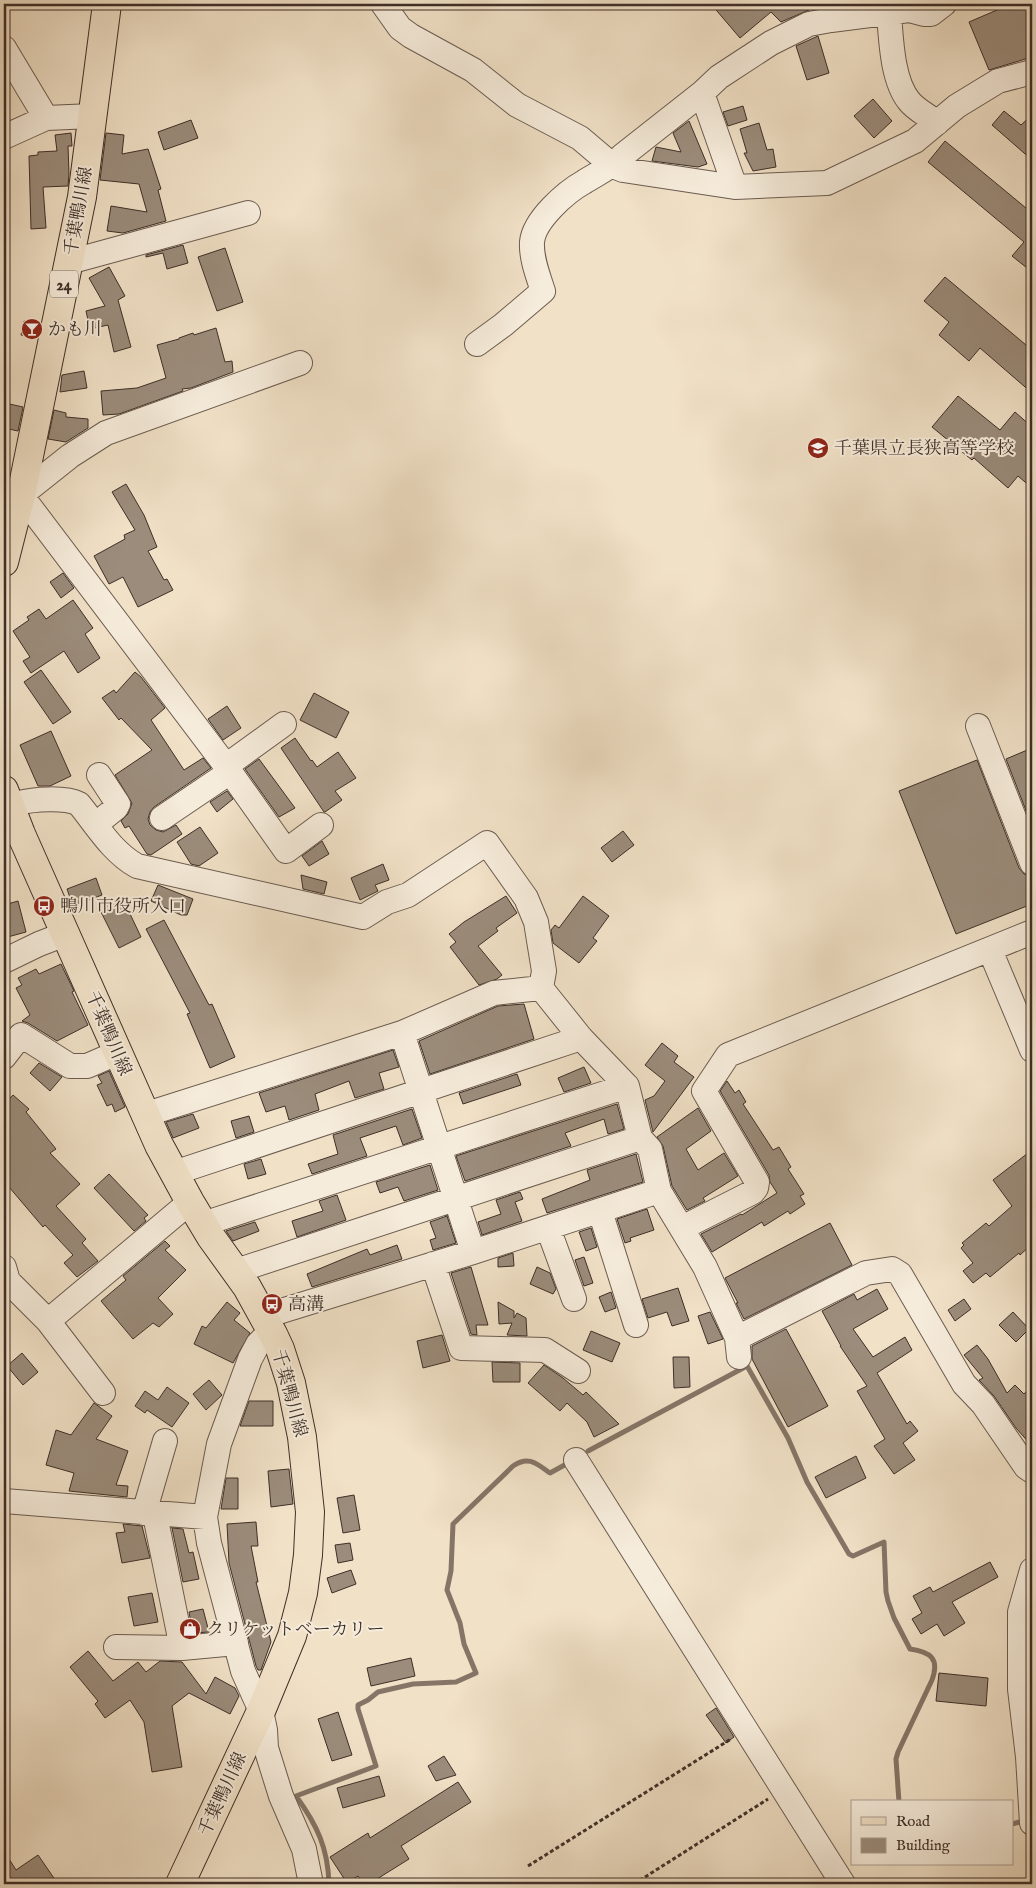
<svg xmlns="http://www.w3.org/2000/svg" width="1036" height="1888" font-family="'IM FELL English','Noto Serif JP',serif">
	<rect width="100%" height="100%" fill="#f1e1c7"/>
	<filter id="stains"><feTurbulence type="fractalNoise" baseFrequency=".004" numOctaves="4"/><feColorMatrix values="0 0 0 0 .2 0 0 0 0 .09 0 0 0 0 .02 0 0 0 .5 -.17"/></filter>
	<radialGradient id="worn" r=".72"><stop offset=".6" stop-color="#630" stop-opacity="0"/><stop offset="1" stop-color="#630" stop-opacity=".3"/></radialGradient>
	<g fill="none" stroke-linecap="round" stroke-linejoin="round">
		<path stroke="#857567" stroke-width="5" d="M588 1451 747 1366 788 1438 807 1482 849 1554 853 1556 884 1542 886 1592 888 1601 894 1618 910 1649C930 1652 940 1658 932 1680L898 1752 896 1759 899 1802
			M1012 1824 1023 1821
			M329 1884C328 1848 317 1825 296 1796L376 1766 358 1709V1705L368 1700 378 1692 413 1684 456 1682 476 1673 464 1644 460 1623 447 1590 451 1571 453 1524 513 1466C529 1455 537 1464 550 1473L570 1462"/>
	</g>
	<path fill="#9b8c7b" stroke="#3e2f28" d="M711 4H807L809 10 781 22 771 12 740 38Z
		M1011 4H1032V57L989 70 969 22Z
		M818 36 829 73 807 80 796 46Z
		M873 99 892 121 874 138 854 116Z
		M743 106 747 120 728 126 723 112Z
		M1004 111 1021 125 1032 115V160L992 125Z
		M191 120 198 138 164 150 158 132Z
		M689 121 707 164 698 167 652 161 656 147 681 152 673 133Z
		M759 123 767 150 773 149 776 167 753 171 744 153H747L740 129Z
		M71 133 72 146H68L69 174 68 186 43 187 46 228 31 229 29 156 38 155V152L57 151 55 135Z
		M106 133 124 135 122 154 148 149 161 189 158 190 166 221 123 233 107 231 111 206 147 212 139 184 100 180Z
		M945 141 1032 213V272L1012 256 1024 242 928 162Z
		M183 245 188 263 167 269 163 253 146 257V255Z
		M225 248 243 302 217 311 198 257Z
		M109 267 125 296 118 300 131 347 114 352 108 325 90 329 86 311 105 306 89 278Z
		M945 277 1032 350V393L980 348 969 361 939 335 949 322 924 301Z
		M24 321 40 324 37 338 21 335Z
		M216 328 225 362 232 361 233 372 191 388 182 389 183 391 119 414 103 415 101 391 137 388 166 378 157 345 179 339V338L193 333 194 335Z
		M84 371 87 388 60 392 62 375Z
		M958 396 1000 430 1015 412 1032 427V488L1018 476 1008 488 974 458 972 460 932 427Z
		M5 403 23 407 18 431 4 428Z
		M54 410 66 413V417L88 419V428L66 442 48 439Z
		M126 484 144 515 157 547 148 551 164 580 167 579 173 590 138 607 123 577 109 584 94 556 125 539 124 535 135 530 112 492Z
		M63 573 74 588 61 598 50 582Z
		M73 600 93 628 85 634 100 658 78 673 64 651 31 673 23 661 30 657 13 631 29 620 27 617 39 609 46 619Z
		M41 670 71 712 53 724 24 682Z
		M135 672 141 677 165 708 151 720 184 770 203 758 211 768 154 807 150 812 148 819 150 825 156 830 163 832 176 825 182 834 151 855 147 854 129 826 125 828 121 821 128 814 132 803 115 775 152 750 121 718 119 720 102 698 114 690 116 693Z
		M314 693 349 712 336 738 300 720Z
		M227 706 241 728 223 740 208 719Z
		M51 731 71 776 50 786H38L20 745Z
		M295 738 311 761 312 760 317 767 338 752 356 778 335 791 342 800 325 812H324L281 748Z
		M1032 748V826L1006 759Z
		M259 759 295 808 279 817 245 769Z
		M977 760 1019 868 1024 874 1032 876V904L956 934 899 791Z
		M227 791 233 799 217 812 210 802Z
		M200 827 218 853 199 866 191 864 177 842Z
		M623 831 634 845 612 862 601 848Z
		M322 841 329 854 309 866 302 856Z
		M383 864 389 880 375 885 378 891 360 900 351 878Z
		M301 875 327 882 324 894 303 889Z
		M96 878 102 895 73 906 67 889Z
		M158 885 193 899 187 915H181L151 901Z
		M506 896 517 913 496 928 498 931 478 946 502 975 497 979 479 985 450 947 456 942 449 934 464 922Z
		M583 896 609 916 593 938 597 941 579 963 553 943 551 930 555 925 559 928Z
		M122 897 141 937 119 948 99 908Z
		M18 901 26 932 4 938V905Z
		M164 920 209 1005 212 1004 235 1057 210 1068 187 1014 190 1013 146 929Z
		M61 964 74 991 72 992 88 1025 57 1041 28 1023 22 1021 30 1015 16 988 22 985 18 978 36 969 39 974Z
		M524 1004 534 1039 430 1074 419 1041 498 1006Z
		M662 1043 678 1056 674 1062 694 1077 653 1132 645 1100 654 1096 665 1081 645 1065Z
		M393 1050 399 1067 379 1073 384 1089 355 1098 349 1081 315 1094 319 1110 289 1120 285 1106 266 1112 259 1093Z
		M39 1063 62 1077 50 1091 30 1073Z
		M584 1067 591 1083 564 1092 558 1078Z
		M109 1071 125 1107 115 1112 112 1104 107 1106 97 1085 102 1083 98 1076Z
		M517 1074 521 1085 463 1104 459 1093Z
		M727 1081 735 1093 739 1090 746 1102 743 1104 773 1150 779 1147 791 1167 788 1169 804 1194 800 1196 805 1204 790 1214 788 1211 764 1226 762 1222 712 1252 701 1234 741 1214 742 1215 777 1193 770 1182 769 1175 720 1091Z
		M13 1095 29 1109 26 1112 56 1149 50 1153 80 1184 56 1206 86 1239 82 1243 98 1261 77 1277 64 1263 73 1255 45 1225 43 1227 9 1187 4 1191V1105Z
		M617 1104 624 1129 608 1134 604 1119 565 1133 571 1146 465 1181 456 1156Z
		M698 1108 711 1131 686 1149 698 1170 724 1153 738 1176 703 1198 705 1201 687 1210 672 1186 663 1146 657 1137Z
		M412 1109 422 1138 403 1145 396 1126 360 1138 367 1156 312 1174 308 1164 338 1154 333 1135Z
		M193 1114 199 1128 173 1138 166 1122Z
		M249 1116 254 1132 236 1138 231 1121Z
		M1032 1150V1244L1020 1255 1019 1253 990 1277 986 1273 973 1283 963 1271 973 1263 961 1248 964 1245 962 1243 986 1223 989 1226 1012 1206 993 1180Z
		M636 1154 643 1182 547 1213 542 1199 590 1180 587 1170Z
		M261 1159 266 1174 248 1179 244 1164Z
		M430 1165 438 1190 404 1201 398 1187 380 1193 376 1182Z
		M109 1174 148 1215 144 1218 146 1221 134 1231 94 1188Z
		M520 1192 523 1199 515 1202 522 1221 482 1235 478 1222 501 1214 496 1200Z
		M337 1195 346 1220 297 1237 292 1221 323 1211 319 1201Z
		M647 1209 654 1230 630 1238 631 1241 625 1243 617 1219Z
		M447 1216 456 1243 433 1250 430 1240 436 1238 430 1222Z
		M255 1222 259 1231 233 1241 226 1231Z
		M830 1223 852 1265 744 1319 736 1303H738L725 1278Z
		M591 1228 597 1247 586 1251 579 1232Z
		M165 1241 170 1246 165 1250 186 1270 158 1298 173 1314 159 1327 153 1323 133 1339 101 1301 126 1280 123 1276Z
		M397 1245 402 1259 312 1287 307 1274 367 1249 370 1255Z
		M513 1253 514 1266 498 1267V1258Z
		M584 1257 593 1283 584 1286 575 1260Z
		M471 1267 488 1325H476L477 1335 471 1334 451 1273Z
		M537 1267 550 1273 556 1289 553 1294 530 1284Z
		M678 1288 689 1321 672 1326 667 1312 648 1318 642 1299Z
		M877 1289 888 1309 853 1329 873 1357 905 1337 912 1350 877 1373 907 1424 910 1421 918 1431 903 1443 915 1460 894 1474 874 1446 885 1439 857 1391 867 1386 840 1346H841L822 1311 854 1294 857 1300Z
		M611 1292 616 1308 605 1312 599 1297Z
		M964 1299 971 1309 955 1321 948 1310Z
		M227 1302 240 1313 234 1320 250 1333 233 1363 194 1344 202 1326 206 1328Z
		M498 1302 514 1311V1318L517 1313 526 1318 527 1336 507 1335 512 1323 499 1324Z
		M710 1312 723 1339 708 1344 698 1316Z
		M1013 1312 1029 1329 1016 1342 999 1325Z
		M786 1329 828 1406 788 1427 752 1359V1346Z
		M591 1331 620 1343 612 1362 583 1350Z
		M442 1335 450 1361 423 1368 417 1341Z
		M977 1345 988 1359 1007 1393 1015 1385 1024 1394 1032 1385V1446L1016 1428 994 1396 979 1380 983 1378 964 1355Z
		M22 1353 38 1372 23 1385 7 1366Z
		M673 1357H689L690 1387 674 1388Z
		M492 1362 520 1363V1382H493Z
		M544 1365 563 1378 583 1395 586 1392 619 1424 594 1437 587 1422 567 1403 560 1411 528 1383Z
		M209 1380 222 1395 206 1410 193 1394Z
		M167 1387 189 1403 172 1427 147 1410 145 1413 135 1406 145 1391 158 1400Z
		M249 1401H273V1426H240Z
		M94 1403 112 1416 96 1439 128 1451 116 1485 128 1486 127 1497 69 1491 74 1473 46 1465 56 1430 71 1435Z
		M856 1456 866 1478 826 1498 815 1477Z
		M289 1469 293 1504 271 1507 268 1471Z
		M226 1478H238V1509H221Z
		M354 1495 360 1530 343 1533 337 1498Z
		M256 1522 258 1546H251L258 1582H256L271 1642 261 1670H258L256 1666 229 1563 227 1524Z
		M123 1524 142 1526 150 1558 122 1563 116 1533 125 1532Z
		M172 1528 183 1529 189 1553 193 1552 199 1579 183 1582Z
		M350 1543 353 1560 338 1563 335 1545Z
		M990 1562 998 1577 952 1602 965 1623 944 1636 937 1624 921 1634 912 1619 922 1613 913 1596 930 1587 933 1592Z
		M351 1570 356 1584 332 1593 327 1578Z
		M152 1593 158 1622 134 1626 128 1597Z
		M203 1609 209 1632 193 1633 189 1612Z
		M88 1651 113 1681 138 1662 146 1672 160 1661 182 1662 206 1694 215 1677 235 1688 239 1696 230 1714 189 1693 172 1706 182 1767 152 1772 144 1722 130 1700 105 1718 95 1704 98 1701 70 1667Z
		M411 1658 415 1676 371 1686 367 1668Z
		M939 1673 988 1678 986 1706 936 1701Z
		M716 1708 734 1737 726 1743 706 1715Z
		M338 1712 352 1755 332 1761 318 1719Z
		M444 1756 456 1775 436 1781 428 1766Z
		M379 1776 385 1796 343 1808 337 1788Z
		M458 1782 471 1802 401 1846 409 1859 369 1884H363L358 1876 347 1883 330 1857 368 1833 370 1838Z
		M4 1851 16 1870 38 1855 58 1884H4Z"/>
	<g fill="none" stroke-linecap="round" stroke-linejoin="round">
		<g stroke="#6b5c50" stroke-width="26">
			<path id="minor" d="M383 4 400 28 411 36 473 70 517 105 580 138 613 166 623 170 735 187 827 183 915 141 957 106 998 81 1032 72
				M889 13C891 39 892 80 909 101 916 110 929 116 937 123
				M4 48 46 118
				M702 93 735 187
				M4 137 46 118 93 116
				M69 262 248 213
				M477 344 503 325 543 291C538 276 531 258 532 242 534 220 566 192 584 182 598 173 611 168 622 156L702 93 719 77 771 43 809 24 831 20 909 10 924 14H931L944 4
				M300 363 106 433 70 456 21 495 226 766 286 851 321 825
				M978 726 1032 863
				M226 766 284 724
				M4 809C9 807 14 804 19 803 33 799 66 797 79 804 97 826 112 852 137 866L363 917 387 902 408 895 487 843 526 898 536 922 544 971 541 988
				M162 818 230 772
				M95 825 116 808 118 804 99 775
				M990 950 1032 1050
				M4 961 39 944 65 934
				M541 988 581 1038 627 1086 640 1138 650 1149 659 1191 705 1267 737 1338 739 1357
				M402 1033 473 1252
				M4 1057 21 1035 70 1066H87L117 1053
				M144 1115 402 1033 494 993 541 988
				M174 1173 581 1038
				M600 1211 636 1325
				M203 1224 627 1086
				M548 1228 574 1299
				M682 1228 753 1192 756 1188 757 1182 704 1091 728 1055 1032 932
				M433 1264 461 1348 545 1350 578 1371
				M4 1267 8 1281 48 1321 103 1393
				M236 1271 640 1138
				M265 1317 278 1312 473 1252 659 1191
				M48 1321 190 1202
				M273 1334 264 1338 258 1344 250 1359 219 1444 205 1517 209 1543 243 1671 261 1711 265 1730 266 1748 281 1796 304 1849 311 1884
				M737 1338 866 1273 892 1269 900 1274 964 1384 983 1404 1026 1467 1032 1471
				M576 1460 843 1884
				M4 1501 205 1517
				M144 1513 165 1441
				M155 1515 182 1648
				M1032 1570 1020 1612V1689L1028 1757 1032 1823
				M116 1647 182 1648 236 1643"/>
		</g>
		<g stroke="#3e2f28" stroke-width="30">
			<path id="major" d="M4 562 21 495 82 197 107 4
				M4 790 21 834 159 1145 190 1202 211 1237 247 1287 273 1334 280 1349 291 1383 302 1437 310 1512 308 1555 303 1593 292 1636 261 1711 180 1884"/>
		</g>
		<path stroke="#3e2f28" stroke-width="3" stroke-dasharray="4 2.5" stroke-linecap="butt" d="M528 1866 731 1739
			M634 1884 768 1799"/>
		<use href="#minor" stroke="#f6ecdb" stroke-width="24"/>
		<use href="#major" stroke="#f1e1c7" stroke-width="28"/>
	</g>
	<defs>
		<g id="bar-disc" transform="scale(1.125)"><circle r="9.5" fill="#8f2418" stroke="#f6ecdb"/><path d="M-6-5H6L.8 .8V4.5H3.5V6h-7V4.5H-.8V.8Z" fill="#fff"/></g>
		<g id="school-disc" transform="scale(1.125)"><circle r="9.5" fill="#8f2418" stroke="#f6ecdb"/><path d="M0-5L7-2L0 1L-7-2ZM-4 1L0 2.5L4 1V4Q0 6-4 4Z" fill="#fff"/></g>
		<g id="bus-disc" transform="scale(1.125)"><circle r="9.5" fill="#8f2418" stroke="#f6ecdb"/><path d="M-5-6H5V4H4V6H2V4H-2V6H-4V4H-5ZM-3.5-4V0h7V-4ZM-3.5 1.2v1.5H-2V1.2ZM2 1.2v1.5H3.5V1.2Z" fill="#fff"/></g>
		<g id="shop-disc" transform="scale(1.125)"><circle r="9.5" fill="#8f2418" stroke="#f6ecdb"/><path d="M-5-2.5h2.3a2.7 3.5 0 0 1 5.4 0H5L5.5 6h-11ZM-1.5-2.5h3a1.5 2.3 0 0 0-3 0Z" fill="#fff"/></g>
	</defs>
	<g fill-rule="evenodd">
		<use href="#bar-disc" x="32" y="329"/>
		<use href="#school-disc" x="818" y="448"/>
		<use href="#bus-disc" x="44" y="906"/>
		<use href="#bus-disc" x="272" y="1304"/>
		<use href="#shop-disc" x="190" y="1629"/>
	</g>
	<g text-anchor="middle" stroke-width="4" stroke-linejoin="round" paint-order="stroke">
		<rect fill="#f6ecdb" stroke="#75685e" stroke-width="1" x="50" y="270.5" width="28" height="27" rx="4"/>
		<g font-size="16" font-weight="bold" fill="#3e2f28">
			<text x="64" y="290">24</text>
		</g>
		<g font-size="18" fill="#3e2f28" stroke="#f6ecdb">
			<text transform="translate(78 211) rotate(-80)" y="6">千葉鴨川線</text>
			<text transform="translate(109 1033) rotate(67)" y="6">千葉鴨川線</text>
			<text transform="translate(290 1393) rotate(75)" y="6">千葉鴨川線</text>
			<text transform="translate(222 1794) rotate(-65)" y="6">千葉鴨川線</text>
		</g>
		<g font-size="18" fill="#3e2f28" stroke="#f6ecdb" text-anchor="start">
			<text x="48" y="335">かも川</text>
			<text x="834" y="454">千葉県立長狭高等学校</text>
			<text x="60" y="912">鴨川市役所入口</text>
			<text x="288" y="1310">高溝</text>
			<text x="206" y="1635">クリケットベーカリー</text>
		</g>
	</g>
	<rect width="1036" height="1888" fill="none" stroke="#f1e1c7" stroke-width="20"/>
	<rect x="5" y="5" width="1026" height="1878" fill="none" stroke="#3e2f28" stroke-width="2.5"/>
	<rect x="10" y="10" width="1016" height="1868" fill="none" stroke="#3e2f28"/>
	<rect x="851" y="1800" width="162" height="65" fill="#f6ecdb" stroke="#aca093"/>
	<rect x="861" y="1817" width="25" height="8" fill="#f1e1c7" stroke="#aca093"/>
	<text x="896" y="1826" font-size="15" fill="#3e2f28">Road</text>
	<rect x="861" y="1838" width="25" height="15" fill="#9b8c7b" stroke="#aca093"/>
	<text x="896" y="1850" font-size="15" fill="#3e2f28">Building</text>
	<rect width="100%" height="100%" filter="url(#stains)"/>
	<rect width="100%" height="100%" fill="url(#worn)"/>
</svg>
